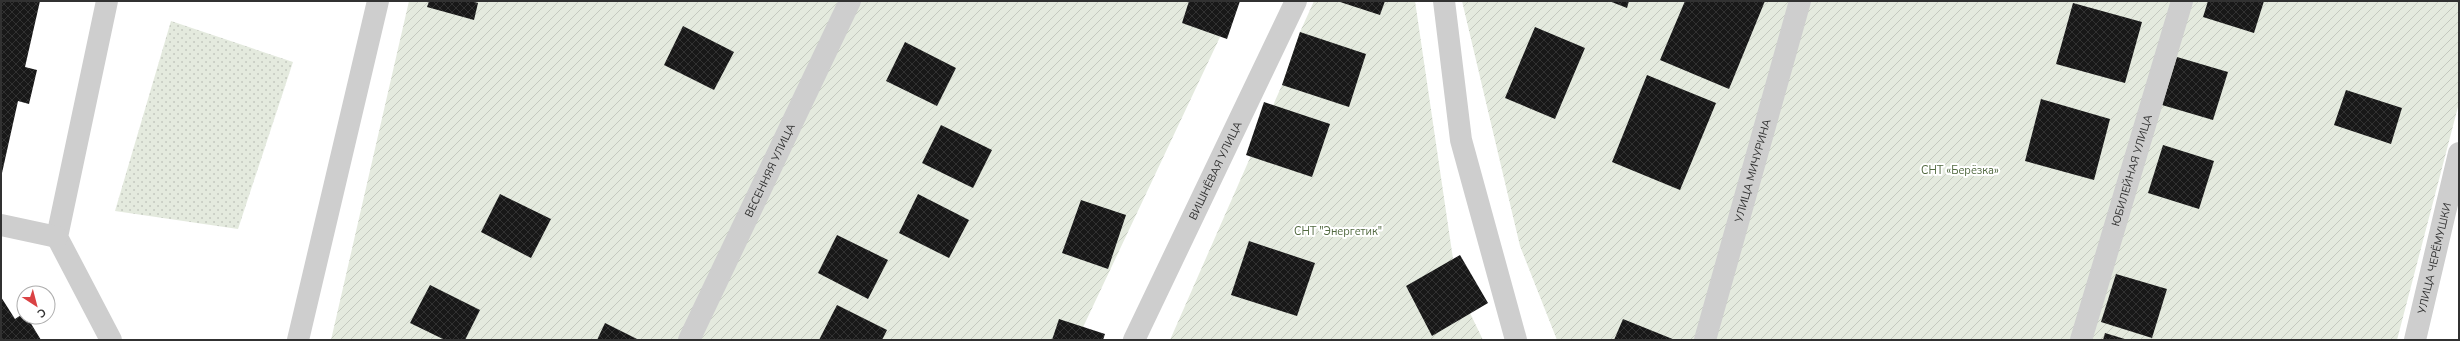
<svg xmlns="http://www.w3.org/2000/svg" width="2460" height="341" font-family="'Nunito Sans',sans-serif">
	<defs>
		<pattern id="grass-dots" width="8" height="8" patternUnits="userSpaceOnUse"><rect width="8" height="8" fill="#e4eade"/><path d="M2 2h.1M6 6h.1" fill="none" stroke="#c4c9bf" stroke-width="1.8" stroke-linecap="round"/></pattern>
		<pattern id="garden-furrows" width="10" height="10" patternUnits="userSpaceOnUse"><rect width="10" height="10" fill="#e4eade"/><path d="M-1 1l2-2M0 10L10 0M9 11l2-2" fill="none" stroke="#c4c9bf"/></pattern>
		<pattern id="building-cross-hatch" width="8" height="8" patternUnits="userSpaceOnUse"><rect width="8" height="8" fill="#181818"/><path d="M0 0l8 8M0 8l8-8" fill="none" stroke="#313131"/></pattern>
	</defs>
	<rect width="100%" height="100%" fill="#fff"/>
	<path fill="url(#grass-dots)" d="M171 21 293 62 238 229 115 211Z"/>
	<path fill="url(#garden-furrows)" d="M409 1H1237L1077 340H331Z
		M1314 1H1415L1457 286 1483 340H1170L1282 85 1300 32Z
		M1462 1H2459V103L2397 340H1557L1520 246Z"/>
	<path fill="url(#building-cross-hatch)" d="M1 1H40L25 67 37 70 29 104 18 101 2 173Z
		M429 1H471L478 3 474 20 427 7Z
		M1189 1H1240L1227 39 1182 23Z
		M1337 1H1385L1380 15Z
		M1609 1H1629L1627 8Z
		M1685 1H1765L1729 89 1660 60Z
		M2208 1H2264L2254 33 2203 17Z
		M2073 3 2142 22 2125 83 2056 64Z
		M683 26 734 52 714 90 664 65Z
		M1535 27 1585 48 1555 119 1505 98Z
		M1300 32 1366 54 1349 107 1282 85Z
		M905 42 956 68 937 106 886 81Z
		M2177 57 2228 72 2213 120 2162 105Z
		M1647 75 1716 103 1680 190 1612 162Z
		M2346 90 2402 108 2391 144 2334 125Z
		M2041 99 2110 119 2094 180 2025 161Z
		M1264 102 1330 124 1312 177 1246 155Z
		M941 125 992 150 973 188 922 163Z
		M2163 145 2214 161 2199 209 2148 193Z
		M500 194 551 219 531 258 481 232Z
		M918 194 969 220 949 258 899 233Z
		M1081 200 1126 215 1108 269 1062 253Z
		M837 235 888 260 868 299 818 273Z
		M1249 241 1315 263 1297 316 1231 295Z
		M1460 255 1488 303 1432 336 1406 286Z
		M2116 274 2167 289 2152 338 2101 322Z
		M430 285 480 310 465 340H445L410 323Z
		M1 297 15 319 24 313V317H27L41 340H1Z
		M837 305 887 330 882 340H819Z
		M1059 319 1105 334 1103 340H1052Z
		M1623 319 1675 340H1614Z
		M605 323 639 340H597Z
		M2105 333 2128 340H2103Z"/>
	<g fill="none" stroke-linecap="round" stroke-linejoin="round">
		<g stroke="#cecece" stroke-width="22">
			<path d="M107 1 57 237 111 340"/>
			<path d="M1444 1 1461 140 1516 340"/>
			<path d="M1 225 57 237"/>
			<path d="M298 340 378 1"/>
			<path id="s1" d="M689 340 850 1"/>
			<path id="s2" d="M1134 340 1296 1"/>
			<path id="s3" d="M1705 340 1800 1"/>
			<path id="s4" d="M2081 340 2182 1"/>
			<path id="s5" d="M2415 340 2459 153"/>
		</g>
	</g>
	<g text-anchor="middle" stroke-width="4" stroke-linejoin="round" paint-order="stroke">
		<g font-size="11" fill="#313131" stroke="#fff">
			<text dy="4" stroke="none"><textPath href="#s1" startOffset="188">ВЕСЕННЯЯ УЛИЦА</textPath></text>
			<text dy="4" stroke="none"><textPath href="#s2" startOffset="188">ВИШНЁВАЯ УЛИЦА</textPath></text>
			<text dy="4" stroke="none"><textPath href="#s3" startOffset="176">УЛИЦА МИЧУРИНА</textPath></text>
			<text dy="4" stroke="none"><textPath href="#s4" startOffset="177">ЮБИЛЕЙНАЯ УЛИЦА</textPath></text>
			<text dy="4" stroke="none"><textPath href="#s5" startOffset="84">УЛИЦА ЧЕРЁМУШКИ</textPath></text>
		</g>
		<g font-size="11" fill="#526a41" stroke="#fff">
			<text x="1960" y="174">СНТ «Берёзка»</text>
			<text x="1338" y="235">СНТ "Энергетик"</text>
		</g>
	</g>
	<rect width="2460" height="341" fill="none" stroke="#313131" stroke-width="4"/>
	<g transform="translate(36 305) rotate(144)"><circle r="19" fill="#ffffff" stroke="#adadad"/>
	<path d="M0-3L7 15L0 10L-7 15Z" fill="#da4244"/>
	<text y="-6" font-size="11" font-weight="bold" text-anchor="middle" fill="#313131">С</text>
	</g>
</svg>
